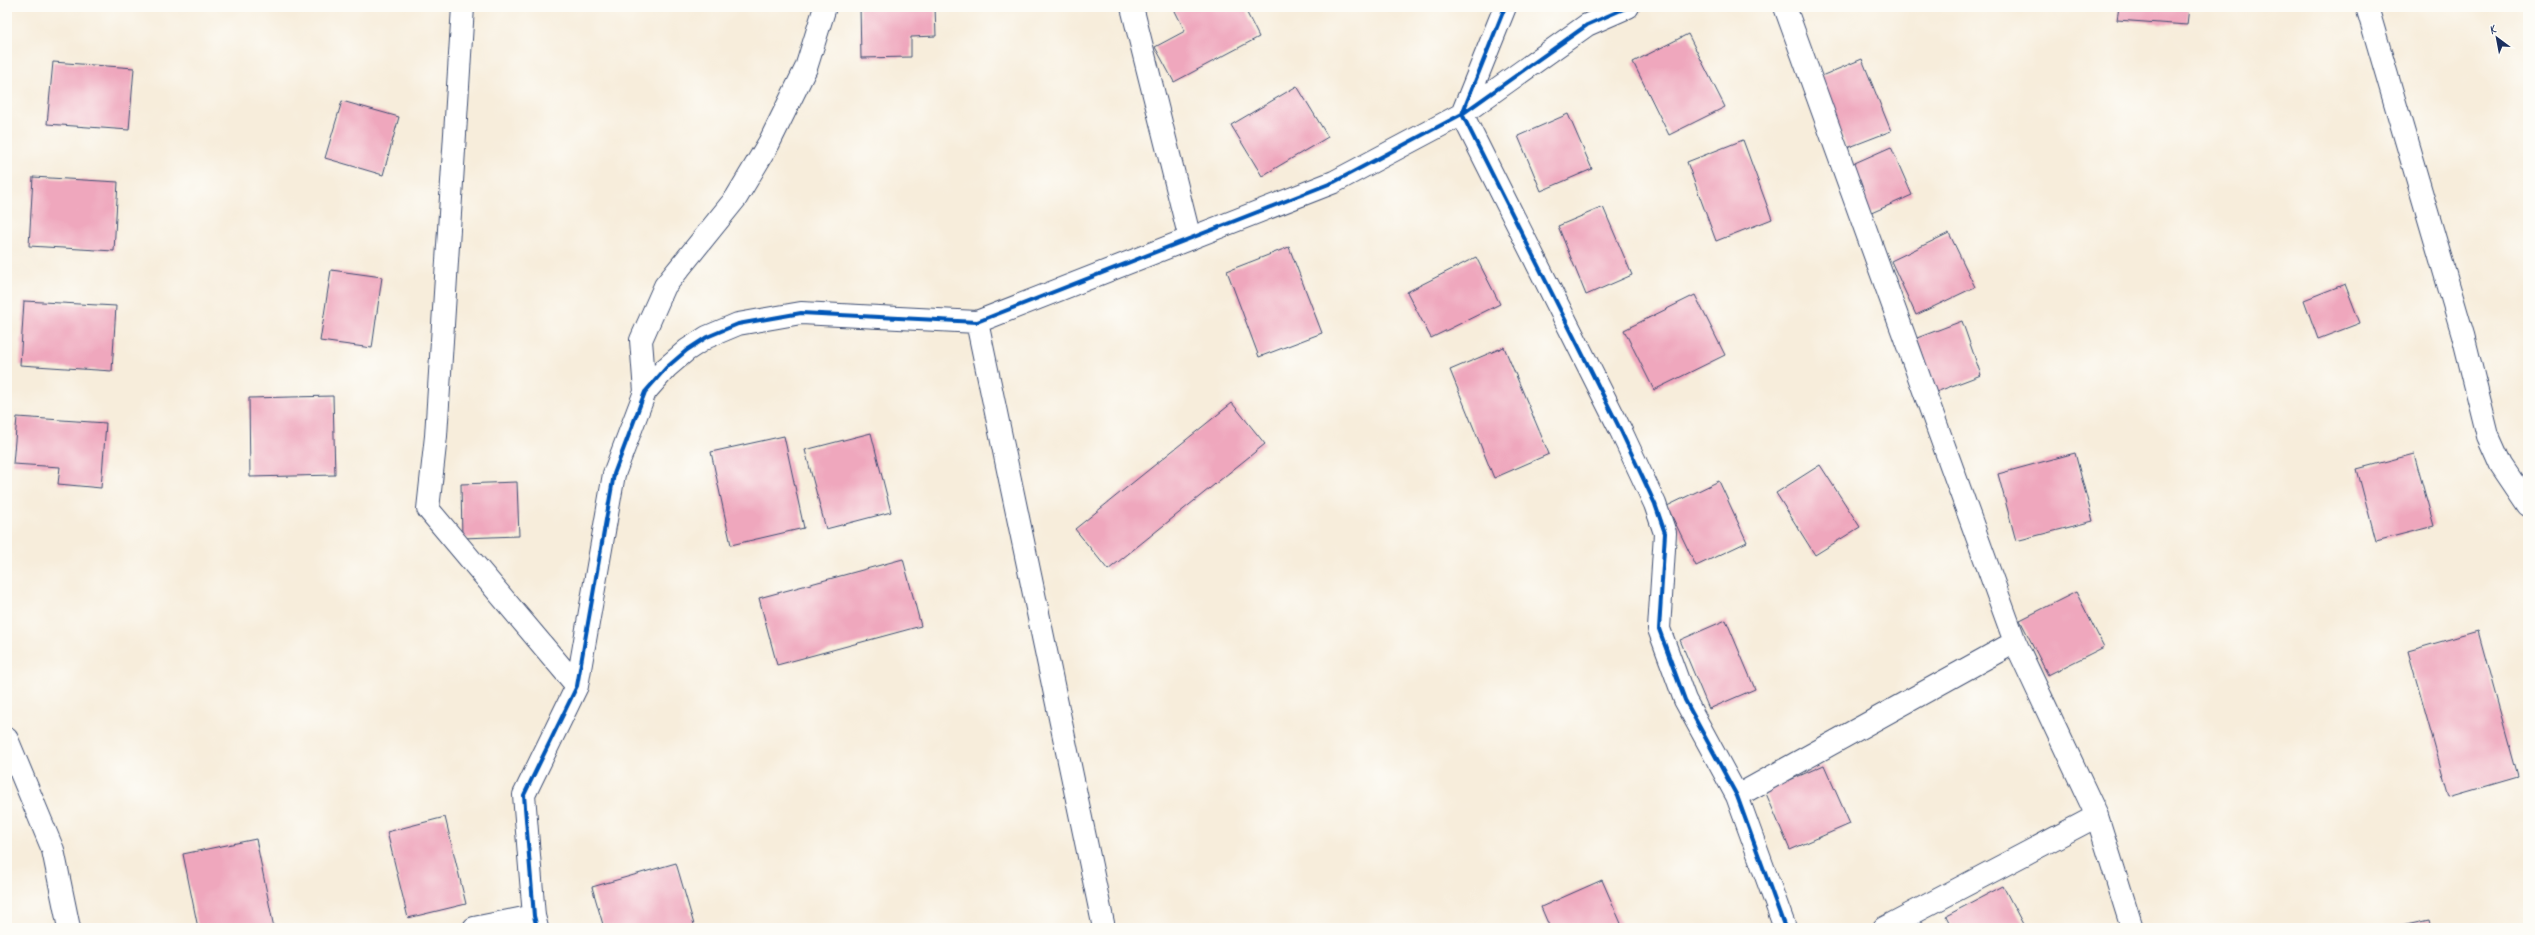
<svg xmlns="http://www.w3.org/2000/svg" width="2535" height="935" font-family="Caveat,sans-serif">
	<rect width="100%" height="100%" fill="#fdfcf7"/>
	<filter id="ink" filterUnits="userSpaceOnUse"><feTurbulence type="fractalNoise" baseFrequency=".025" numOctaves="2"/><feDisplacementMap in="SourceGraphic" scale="8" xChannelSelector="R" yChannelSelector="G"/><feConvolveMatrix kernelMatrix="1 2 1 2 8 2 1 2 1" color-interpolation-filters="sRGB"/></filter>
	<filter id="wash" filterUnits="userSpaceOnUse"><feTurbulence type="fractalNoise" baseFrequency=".012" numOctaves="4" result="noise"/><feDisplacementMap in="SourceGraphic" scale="16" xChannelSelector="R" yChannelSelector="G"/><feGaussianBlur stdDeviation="0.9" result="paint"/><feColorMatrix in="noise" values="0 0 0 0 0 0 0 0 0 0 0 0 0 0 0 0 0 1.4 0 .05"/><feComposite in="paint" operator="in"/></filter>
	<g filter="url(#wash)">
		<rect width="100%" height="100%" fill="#f7eddb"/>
		<g id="blocks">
			<path fill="#efa7bd" d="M860 7H935L936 36 911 37V57L861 58Z
				M1173 7H1244L1259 37 1174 82 1155 47 1185 31Z
				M2119 7H2189L2187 25 2117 20Z
				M1688 34 1725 107 1669 135 1633 62Z
				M1862 59 1891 131 1847 148 1819 77Z
				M53 62 134 68 129 130 47 124Z
				M1297 86 1328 137 1262 176 1231 125Z
				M342 101 399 117 383 175 325 158Z
				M1568 114 1592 169 1541 191 1518 136Z
				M1743 140 1772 219 1716 241 1687 162Z
				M1891 147 1912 195 1869 214 1848 166Z
				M33 177 118 182 114 251 29 246Z
				M1603 207 1632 275 1586 295 1558 226Z
				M1949 233 1975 287 1916 315 1891 261Z
				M1289 247 1322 333 1259 357 1227 271Z
				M1476 257 1500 304 1431 338 1407 292Z
				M331 270 382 277 372 348 320 341Z
				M2345 284 2360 323 2318 339 2304 300Z
				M1695 295 1725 355 1654 390 1624 330Z
				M24 301 116 306 112 371 20 365Z
				M1962 321 1981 375 1936 392 1917 338Z
				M1504 347 1549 454 1494 478 1450 370Z
				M333 396 335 475 250 477 249 398Z
				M1232 403 1265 444 1108 570 1075 529Z
				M17 417 106 423 101 488 58 484 60 467 13 464Z
				M871 433 891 512 826 529 805 450Z
				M784 436 804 528 731 545 711 452Z
				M2075 453 2093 521 2016 541 1998 474Z
				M2414 454 2434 526 2376 541 2357 469Z
				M1820 465 1860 527 1815 555 1776 493Z
				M1719 481 1747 542 1696 566 1667 506Z
				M517 482 519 536 462 538 461 484Z
				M903 559 921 626 777 665 759 598Z
				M2076 592 2104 647 2048 675 2020 620Z
				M1726 620 1755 689 1709 709 1680 640Z
				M2478 631 2518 777 2449 797 2408 651Z
				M1824 765 1850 824 1790 850 1765 791Z
				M445 817 466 904 408 918 387 832Z
				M256 839 274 928H198L183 854Z
				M676 863 695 928H604L592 887Z
				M1602 880 1623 928H1550L1541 907Z
				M2003 886 2025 928H1952L1946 916Z
				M2429 920 2431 928H2397V927Z"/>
		</g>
	</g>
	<g filter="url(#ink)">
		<use href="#blocks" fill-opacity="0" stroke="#3c4c71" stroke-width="1"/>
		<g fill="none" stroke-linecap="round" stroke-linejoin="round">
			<g stroke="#3c4c71" stroke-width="24">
				<path id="minor" d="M463 7 436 436 428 509 577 686
					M1132 7 1190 239
					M1628 7 1587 25 1462 114 1621 431 1655 504 1665 533 1659 629 1685 700 1737 796 1785 928
					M1785 7 2015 642 2097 816 2132 928
					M2367 7 2463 335 2488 436 2501 465 2528 505
					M977 322 1104 928
					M645 392 641 340 665 286 736 198 769 143 806 68 825 7
					M7 739 53 850 69 928
					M1737 796 2015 642
					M474 928 534 916
					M537 928 534 916 524 795 577 686 614 474 645 392 666 368 687 350 707 337 738 324 801 313 977 322 1334 182 1462 114 1505 7
					M1884 928 2097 816"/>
			</g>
			<use href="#minor" stroke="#fff" stroke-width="22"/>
			<g stroke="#fdfcf7" stroke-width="6">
				<path id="cycleway" d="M1628 7 1587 25 1462 114 1621 431 1655 504 1665 533 1659 629 1685 700 1737 796 1785 928
					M537 928 534 916 524 795 577 686 614 474 645 392 666 368 687 350 707 337 738 324 801 313 977 322 1334 182 1462 114 1505 7"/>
			</g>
			<use href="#cycleway" stroke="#0057b8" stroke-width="4"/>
		</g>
	</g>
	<rect width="2535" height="935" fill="none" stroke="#fdfcf7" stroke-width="24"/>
	<g transform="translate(2497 38) rotate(328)" stroke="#fdfcf7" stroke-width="3" paint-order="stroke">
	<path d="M0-3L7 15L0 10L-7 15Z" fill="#1b2f5e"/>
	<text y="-6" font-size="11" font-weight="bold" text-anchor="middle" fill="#1b2f5e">K</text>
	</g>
</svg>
